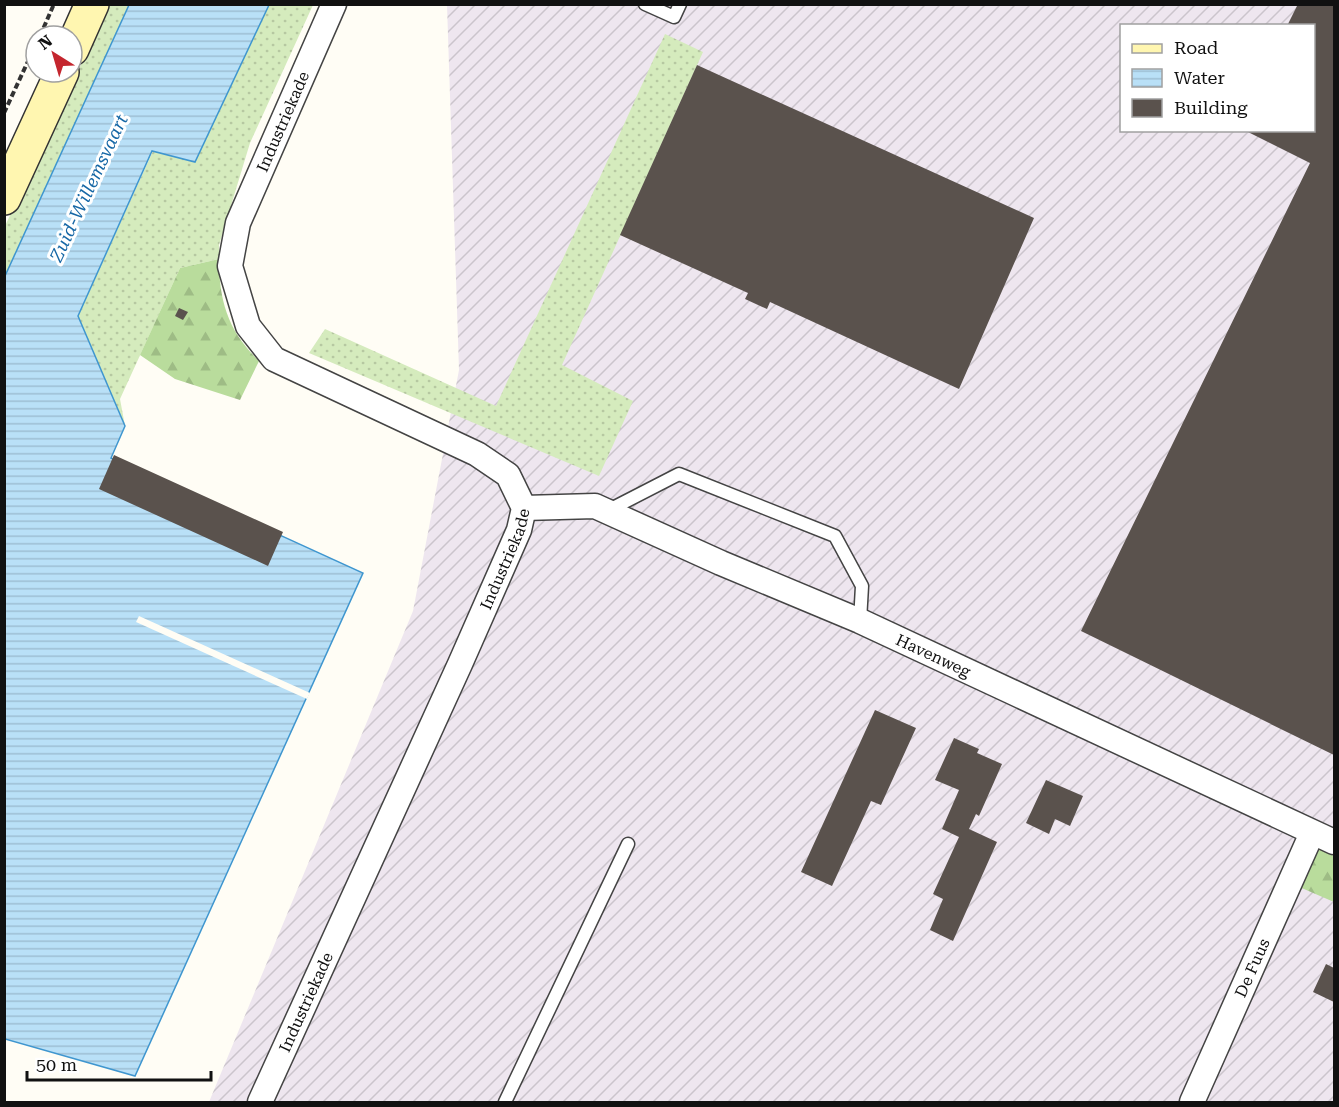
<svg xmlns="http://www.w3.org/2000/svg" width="1339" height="1107" font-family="'Roboto Serif',serif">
	<defs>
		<pattern id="industrial-furrows" width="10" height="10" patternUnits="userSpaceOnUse" patternTransform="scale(1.5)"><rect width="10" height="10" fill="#eee6ef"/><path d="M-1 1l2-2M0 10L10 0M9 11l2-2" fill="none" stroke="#cbc4cc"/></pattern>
		<pattern id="grass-dots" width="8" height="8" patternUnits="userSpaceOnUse" patternTransform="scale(1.5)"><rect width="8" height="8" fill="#d5ebbd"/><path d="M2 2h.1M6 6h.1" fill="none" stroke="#b6c8a1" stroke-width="1.8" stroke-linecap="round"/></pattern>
		<pattern id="forest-firs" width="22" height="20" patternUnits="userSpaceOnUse" patternTransform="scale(1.5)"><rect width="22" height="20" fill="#b9dc9c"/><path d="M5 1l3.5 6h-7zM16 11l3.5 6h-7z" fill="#9ebc85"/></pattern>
		<pattern id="water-rules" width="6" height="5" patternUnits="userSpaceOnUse" patternTransform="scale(1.5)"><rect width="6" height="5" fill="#b9e0f7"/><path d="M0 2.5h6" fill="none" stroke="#9ebfd3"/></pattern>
	</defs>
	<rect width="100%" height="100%" fill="#fffdf5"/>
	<path fill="url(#industrial-furrows)" fill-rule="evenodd" d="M447 5H1334V1102H209L413 611 459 370ZM1122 26H1314V130H1122Z"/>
	<path fill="url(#grass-dots)" d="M109 5H129L5 276V226Z
		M269 5H313L250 143 219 245V259L180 268 120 399 125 426 78 316 153 151 195 162Z
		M665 34 703 52 562 365 633 401 599 476 309 353 325 329 496 406Z"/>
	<path fill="url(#forest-firs)" d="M219 259C219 301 228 331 259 361L240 400 175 379 140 355 180 268Z
		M1315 847 1334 856V902L1297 886Z"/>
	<path fill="url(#water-rules)" stroke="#3f96cf" stroke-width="1.5" d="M129 5H269L195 162 152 151 78 316 125 426 111 458 363 573 135 1076 5 1039V276Z"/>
	<path fill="#fffdf5" d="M139 616 310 693 307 699 136 622Z"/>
	<path fill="#5a524d" d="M1298 4 1334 6V755L1081 631 1310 163 1244 130H1314V26H1287Z
		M697 65 1034 218 959 389 770 302 767 309 745 299 748 293 620 235Z
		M179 308 188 312 183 320 175 316Z
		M114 455 283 532 268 566 99 489Z
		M875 710 916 728 881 805 871 801 832 886 801 872Z
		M954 738 979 749 977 753 1002 764 979 816 976 814 969 829 997 842 953 941 930 930 943 899 933 894 959 837 942 829 959 790 935 780Z
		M1046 780 1083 796 1070 826 1055 819 1049 834 1026 823Z
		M1326 964 1334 968V1002L1313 992Z"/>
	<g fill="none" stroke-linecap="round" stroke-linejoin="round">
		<g stroke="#444" stroke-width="15">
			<path id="lane" d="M645 4 674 17 680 4
				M607 511 679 474 835 536 862 586 860 621
				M505 1102 628 844"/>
		</g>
		<g stroke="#444" stroke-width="27">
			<g id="street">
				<path id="s1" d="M524 508 595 506 721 563 860 621 1334 842"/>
				<path id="s2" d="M260 1102 460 664 519 530 524 508 508 475 477 454 274 359 248 326 230 266 238 223 334 4"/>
				<path id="s3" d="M1192 1102 1312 833"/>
			</g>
		</g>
		<g stroke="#333" stroke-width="36">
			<path id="secondary" d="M72 49 92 4
				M4 198 62 72"/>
		</g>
		<path stroke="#333" stroke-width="4" stroke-dasharray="6 3" stroke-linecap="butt" d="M40 36 54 4
			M4 113 36 44"/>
		<use href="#lane" stroke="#fff" stroke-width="12"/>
		<use href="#street" stroke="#fff" stroke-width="24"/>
		<use href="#secondary" stroke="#fff6b0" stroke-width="33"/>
	</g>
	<g text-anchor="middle" stroke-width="6" stroke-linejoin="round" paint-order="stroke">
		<g font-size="16" fill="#111" stroke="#fff">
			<text dy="6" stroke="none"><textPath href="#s2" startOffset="1208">Industriekade</textPath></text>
			<text dy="6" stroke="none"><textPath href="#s2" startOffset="596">Industriekade</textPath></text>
			<text dy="6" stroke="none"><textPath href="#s1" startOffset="441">Havenweg</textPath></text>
			<text dy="6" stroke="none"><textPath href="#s3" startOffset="147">De Fuus</textPath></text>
			<text dy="6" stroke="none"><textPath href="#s2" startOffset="110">Industriekade</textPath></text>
		</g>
		<g font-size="18" font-style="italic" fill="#1768a6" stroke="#fff">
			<text transform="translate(89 188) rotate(-65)" y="6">Zuid-Willemsvaart</text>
		</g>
	</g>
	<rect width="1339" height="1107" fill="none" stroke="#111111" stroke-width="12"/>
	<rect x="1120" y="24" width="195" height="108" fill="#ffffff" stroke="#a0a0a0" stroke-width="1.5"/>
	<rect x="1132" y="44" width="30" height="9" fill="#fff6b0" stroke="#a0a0a0" stroke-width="1.5"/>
	<text x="1174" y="54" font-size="18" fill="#111111">Road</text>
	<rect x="1132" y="69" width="30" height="18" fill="url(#water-rules)" stroke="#a0a0a0" stroke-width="1.5"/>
	<text x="1174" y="84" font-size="18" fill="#111111">Water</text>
	<rect x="1132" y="99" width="30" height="18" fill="#5a524d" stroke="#a0a0a0" stroke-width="1.5"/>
	<text x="1174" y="114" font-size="18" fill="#111111">Building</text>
	<g transform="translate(54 54) rotate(323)"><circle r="28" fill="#ffffff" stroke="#a0a0a0" stroke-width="1.5"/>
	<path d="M0-4.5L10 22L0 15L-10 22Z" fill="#c4262e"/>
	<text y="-9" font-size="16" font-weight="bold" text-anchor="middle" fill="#111111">N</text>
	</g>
	<path d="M27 1071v9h184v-9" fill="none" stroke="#111111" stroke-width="3"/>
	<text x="36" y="1071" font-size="18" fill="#111111" stroke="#ffffff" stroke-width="4.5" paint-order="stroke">50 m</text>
</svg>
